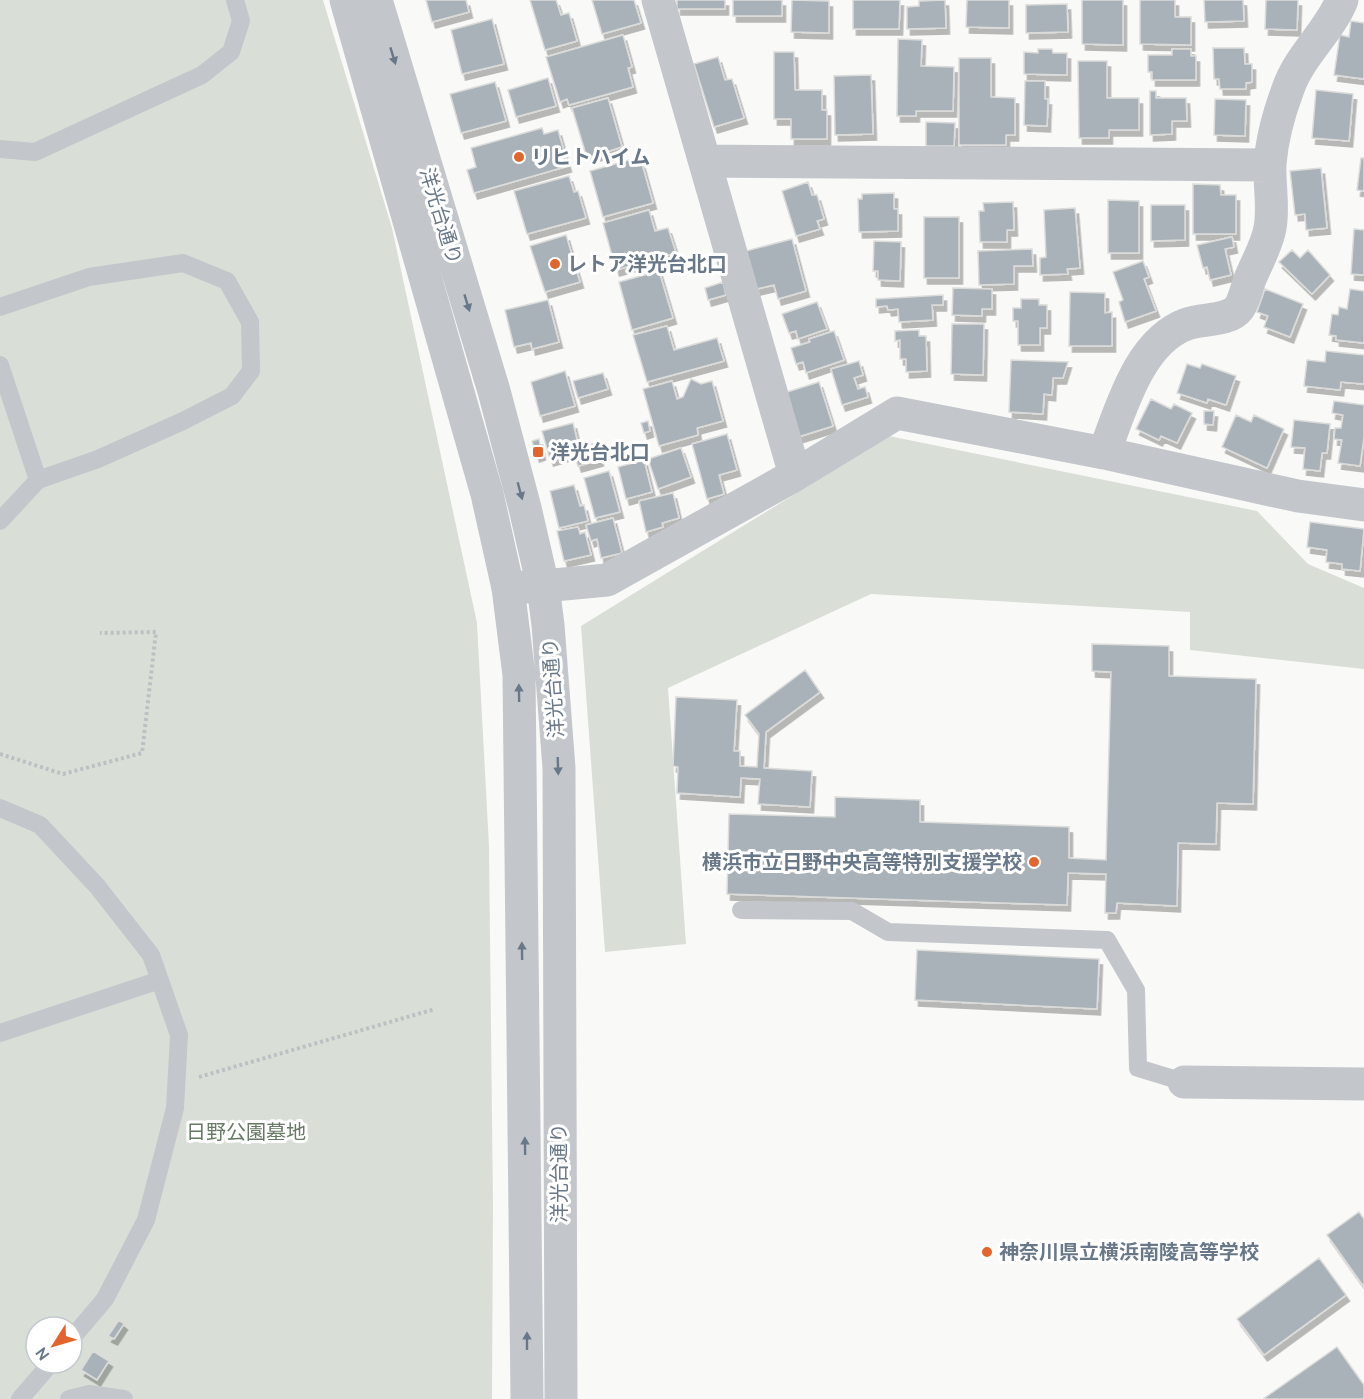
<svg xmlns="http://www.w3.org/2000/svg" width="1364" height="1399" font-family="Cabin,'Noto Sans JP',sans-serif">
	<defs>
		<filter id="shadow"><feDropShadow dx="3.5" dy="6" stdDeviation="0" flood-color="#0004"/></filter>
	</defs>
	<rect width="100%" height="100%" fill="#f9faf8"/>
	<path fill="#d9dfd7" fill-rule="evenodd" d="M0 0H323L392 228 477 623 489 846 493 1206 492 1399H0ZM36 1327H72V1363H36Z
		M889 436 1257 511 1308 564 1364 588V669L1190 650V612L871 594 668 688 686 944 605 952 581 626Z"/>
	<path fill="#a9b2b9" stroke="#dbdcda" stroke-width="1.5" filter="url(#shadow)" d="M426 0H466L469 12 432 22Z
		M530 0H556L561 15 569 13 577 41 545 50Z
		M592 0H634L641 23 602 34Z
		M677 0H725V9H677Z
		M733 0H782V16H733Z
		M792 0 829 1V33L791 32Z
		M853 0H900L899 29H853Z
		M945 0 946 28 907 29V7L919 6V1Z
		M967 0H1009V28L966 27Z
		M1082 0H1123V45L1082 44Z
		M1140 0H1175V17H1191V45L1140 44Z
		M1204 0H1243L1244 21 1205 22Z
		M1266 0H1298L1297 30 1265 29Z
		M1067 4 1068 32 1026 33V5Z
		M492 19 504 64 462 74 451 30Z
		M1351 21 1364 23V79L1334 75 1340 35 1349 37Z
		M623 35 632 67 628 68 633 87 569 105 567 99 560 102 546 57Z
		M898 39 922 40 921 66 954 67 953 111H916V116H897Z
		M1213 48H1244L1245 64H1252V82L1246 83V89H1220L1219 79H1214Z
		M1038 49H1052L1053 53H1067V75L1024 74V52L1038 53Z
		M1172 49H1191V56H1196V80H1152V72H1148V55H1172Z
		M774 52H794L795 90H822V110H827V139H791V119H774Z
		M718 57 725 80 732 79 744 118 714 127 694 64Z
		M959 58H991V97L1015 98V135H1006V145H959Z
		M1078 61H1107V98H1139V130H1109V138H1079Z
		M871 75 873 134 835 135 834 76Z
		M548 78 556 106 516 117 508 90Z
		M1025 81H1045V99H1048L1047 126 1024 125Z
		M495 82 506 121 461 133 450 94Z
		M1316 90 1353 94 1349 141 1312 138Z
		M1150 91H1156V98H1186L1187 121H1172V134L1150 135Z
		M608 98 622 147 587 158 572 108Z
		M1215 99 1246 100 1245 136 1214 135Z
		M926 122 955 123 954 146H926Z
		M542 128 544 134 558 130 568 166 474 193 467 170 476 167 471 148Z
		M640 157 653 203 603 217 590 171Z
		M1361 158H1364V191L1357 190Z
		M1321 168 1327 228 1306 230 1305 214 1295 215 1290 171Z
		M569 176 574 192 578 191 586 218 527 234 514 191Z
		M808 182 812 195H817L824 219 817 221 820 229 796 236 782 191Z
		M1193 184 1220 185 1221 195H1236V234H1193Z
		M894 193V209H898V231L859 232 858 199H862V194Z
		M1108 200 1139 201V253H1108Z
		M1013 202 1014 230H1007V242H980L979 211H984L983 203Z
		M1151 205H1185V240L1151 241Z
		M1075 208 1080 268 1067 269 1068 274 1040 275V258L1046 257 1044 210Z
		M649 210 655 231 668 228 676 253 616 270 603 223Z
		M924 217H959V278H924Z
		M1354 229 1364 230V275L1351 274Z
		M566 235 580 282 545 292 530 246Z
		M1232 237 1234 247 1225 249 1231 275 1210 280 1207 267 1203 268 1197 245Z
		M792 239 806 291 778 299 774 285 757 289 746 251Z
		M874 241 901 242 900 281 878 280V271H873Z
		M1032 249 1033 266H1014V284L979 285 978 251Z
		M1292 250 1300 258 1308 250 1330 275 1312 294 1279 262Z
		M1143 261 1149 277 1144 279 1156 311 1125 322 1119 302 1123 300 1113 272Z
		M659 271 673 318 632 330 619 282Z
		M723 282 726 295 708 300 705 288Z
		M953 288 992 289V309H982V316L952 315Z
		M1265 289 1303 304 1290 337 1264 327 1268 316 1257 312Z
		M1350 289 1364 291V343L1336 340V336L1329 335 1332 314 1338 315 1339 307 1347 309Z
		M1070 292 1105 293V313L1112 312V346H1069Z
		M943 295V305H932L933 320 899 322 898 309 888 310 887 306 876 307V299Z
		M1021 299H1039V305H1047V328H1040V345H1018V321H1013V308H1021Z
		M548 300 559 342 532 349 531 343 514 347 505 310Z
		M817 302 827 329 798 339 796 331 789 333 782 314Z
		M952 324H984L983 375 951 374Z
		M667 326 674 350 717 338 724 361 647 382 633 335Z
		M919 330V336H926L927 371 906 372V359H900V340L895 341V331Z
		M834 331 844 360 806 373 803 362 796 364 791 348 810 342 809 339Z
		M1326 351 1364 355V384L1341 382 1340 390 1304 386 1307 360 1325 362Z
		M1011 360 1068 362 1063 378H1053L1052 395 1044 394 1043 414 1009 412Z
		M859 361 863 375 854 378 858 389 865 387 868 397 842 405 831 369Z
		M1187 364 1200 368 1202 364 1236 376 1226 405 1208 399 1207 403 1177 393Z
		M565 371 575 406 540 416 531 382Z
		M603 373 608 389 578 398 573 381Z
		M691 379 701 384 712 381 723 421 697 428 698 435 659 446 643 389 672 381 677 399 683 397Z
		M819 382 833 426 798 437 784 393Z
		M1151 399 1171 409 1174 404 1192 413 1177 443 1161 436 1159 440 1136 429Z
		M1334 401 1364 405V437L1360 466 1338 463 1342 440 1334 439 1335 428H1341L1343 415 1332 413Z
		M1204 411H1214L1213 425 1204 424Z
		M1236 415 1251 422 1254 415 1284 429 1267 468 1222 447Z
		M1294 420 1330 424 1327 453H1322L1320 471 1303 469 1305 448 1291 447Z
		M648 421 650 431 644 433 641 423Z
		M573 423 579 448 595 443 600 460 578 466 574 453 550 460 542 431Z
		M727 434 737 470 719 475 724 494 707 499 692 444Z
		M539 439 542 454 536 456 532 441Z
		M681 448 691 477 658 489 648 459Z
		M644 460 652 492 626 499 618 467Z
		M609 471 620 512 595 518 584 478Z
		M574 485 580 506 584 505 588 521 559 528 550 491Z
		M673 493 679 518 662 523 663 527 646 532 639 501Z
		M613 518 622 553 601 558 597 539 591 541 586 525Z
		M1310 522 1364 529 1360 571 1342 569V564L1326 562 1327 550 1307 547Z
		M578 527 580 534 585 532 591 555 564 561 557 531Z
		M1092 644 1169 646V676L1256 679 1253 804 1217 803 1216 844 1178 843 1177 906 1117 903 1116 913H1105L1106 874 1068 873 1067 905 727 894 729 814 835 817V797L920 800V822L1069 827V858L1106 860 1111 672 1092 671Z
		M805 670 820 692 766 732 764 768 812 771 810 807 758 804 760 779 741 778 740 797 677 793 678 767 673 766 676 697 737 700 734 751H740V766L757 767 759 734 745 715Z
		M917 950 1099 959 1097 1009 915 1000Z
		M1359 1212 1364 1219V1287L1327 1235Z
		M1319 1258 1346 1295 1264 1355 1237 1319Z
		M119 1320 124 1324 114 1339 108 1336Z
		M1337 1347 1364 1385V1399H1263Z
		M93 1351 109 1361 97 1380 81 1370Z"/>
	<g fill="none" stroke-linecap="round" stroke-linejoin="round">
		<path stroke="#bdc0c3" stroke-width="4" stroke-dasharray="3 3" stroke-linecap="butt" d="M0 754 63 774 142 753 156 632 100 633
			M199 1077 435 1009"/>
		<path stroke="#c3c7cb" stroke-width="18" d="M0 149 35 152 202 75 231 52 241 21 235 0
			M0 307 89 277 183 263 227 281 250 322 251 371 232 396 183 421 98 459 38 480
			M0 365 38 480 0 521
			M0 808 40 825 97 886 151 955 179 1035 175 1108 146 1220 105 1299 72 1338
			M741 910 852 911 888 932 1107 940 1136 990 1138 1068 1184 1082
			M0 1033 160 980
			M20 1399 51 1363
			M69 1399 89 1394 124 1399"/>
		<path stroke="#c3c7cb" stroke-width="33" d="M658 0 795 475
			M705 161 1270 165
			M1104 453C1121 409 1139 341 1187 324 1203 318 1228 322 1239 308 1244 301 1247 287 1250 279 1257 262 1267 245 1270 228 1274 206 1269 186 1270 164 1272 138 1279 113 1288 89 1299 56 1329 32 1342 0
			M508 588 543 586 607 580 795 475 897 413 1104 453 1298 496 1364 505
			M1184 1082 1364 1084"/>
		<path stroke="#c3c7cb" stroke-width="33" d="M346 0 487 494 508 588 519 675 527 1399
			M376 0 494 391 525 508 543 586 548 625 559 768 561 1399"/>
	</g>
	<defs><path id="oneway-solid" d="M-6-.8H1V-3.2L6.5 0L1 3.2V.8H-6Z" transform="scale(1.5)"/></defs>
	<g fill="#697888">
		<use href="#oneway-solid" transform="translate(393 56) rotate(73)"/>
		<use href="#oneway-solid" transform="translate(467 303) rotate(73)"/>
		<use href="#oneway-solid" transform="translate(520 491) rotate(75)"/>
		<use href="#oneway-solid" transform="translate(519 693) rotate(-91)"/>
		<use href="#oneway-solid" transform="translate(558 766) rotate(88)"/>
		<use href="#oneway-solid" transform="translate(522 951) rotate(-91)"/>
		<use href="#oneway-solid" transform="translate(525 1146) rotate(-91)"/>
		<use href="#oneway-solid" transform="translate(527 1341) rotate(-90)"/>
	</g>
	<g fill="#e3652e" stroke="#fff" stroke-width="2">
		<circle cx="519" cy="157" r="6"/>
		<circle cx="555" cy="264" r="6"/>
		<rect x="532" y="446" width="12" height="12" rx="3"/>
		<circle cx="1034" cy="862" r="6"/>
		<circle cx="987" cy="1252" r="6"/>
	</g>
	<g text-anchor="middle" stroke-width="6" stroke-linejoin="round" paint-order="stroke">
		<g font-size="20" font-weight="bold" fill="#697888" stroke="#fff" text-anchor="start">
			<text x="531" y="164">リヒトハイム</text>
			<text x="567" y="271">レトア洋光台北口</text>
			<text x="550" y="459">洋光台北口</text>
			<text x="1022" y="869" text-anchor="end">横浜市立日野中央高等特別支援学校</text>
			<text x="999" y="1259">神奈川県立横浜南陵高等学校</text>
		</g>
		<g font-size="20" fill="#697888" stroke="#fff">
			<text transform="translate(441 216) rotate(73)" y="7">洋光台通り</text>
			<text transform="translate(553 688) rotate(-94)" y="7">洋光台通り</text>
			<text transform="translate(559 1173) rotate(-90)" y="7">洋光台通り</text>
		</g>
		<g font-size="20" fill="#667a64" stroke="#fff">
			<text x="246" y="1139">日野公園墓地</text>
		</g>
	</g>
	<g transform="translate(54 1345) rotate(233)"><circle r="28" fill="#ffffff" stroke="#c3c9cf" stroke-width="1.5"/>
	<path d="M0-4.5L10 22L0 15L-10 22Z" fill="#e3652e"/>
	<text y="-9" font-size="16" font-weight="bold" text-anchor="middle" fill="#697888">N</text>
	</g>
</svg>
